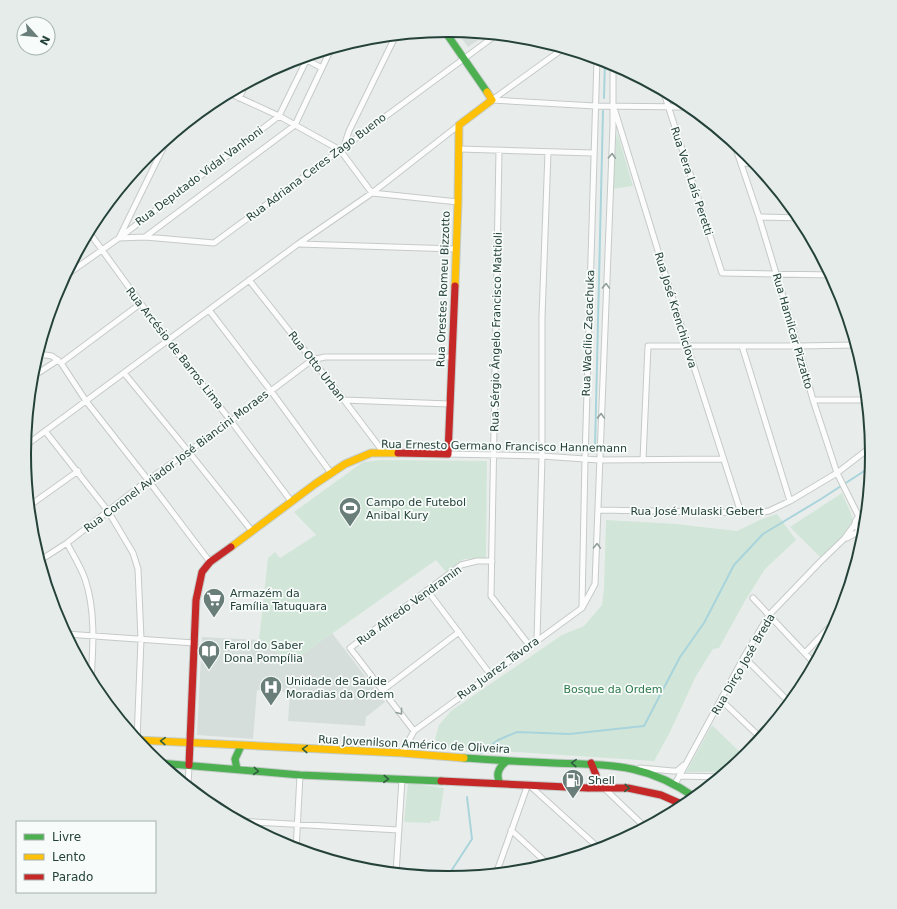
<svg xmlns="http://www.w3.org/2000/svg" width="897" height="909" font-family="'DejaVu Sans',sans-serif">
	<rect width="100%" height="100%" fill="#e8edeb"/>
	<path fill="#d6dedb" d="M456 31 487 34 468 47Z
		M332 633 385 702 366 717 365 726 288 721 290 692 257 690 253 739 197 735 202 637 259 640 292 662Z"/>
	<path fill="#d1e6d8" d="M617 132 633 186 612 189Z
		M381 460 487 461 486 558 464 559 446 572 436 560 292 662 259 640 268 558 275 552 280 558 316 535 294 512 363 462Z
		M842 493C845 501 850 509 852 517 854 531 830 548 820 557L790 527Z
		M777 514 796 540 765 569 745 601 719 648 713 649 696 676 669 734 654 761 441 747 435 739 439 725 451 711 562 635 584 626 602 605 604 589 606 520 676 524 737 531 762 519Z
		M712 725 745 757 728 772H686Z
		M408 783 444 788 439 821H431L430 823 404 822Z"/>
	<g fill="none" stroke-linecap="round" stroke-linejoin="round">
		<path stroke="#a9d4db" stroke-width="2" d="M604 98 605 60
			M595 448 603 111
			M481 753 498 740 517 732 569 734 644 726 680 657 704 623 734 565 763 534 821 499 872 466
			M446 879 472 839 467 797"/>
		<g stroke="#c5cac8" stroke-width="7">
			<path id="street" d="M307 60 322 68
				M663 90 722 273 832 275
				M229 93 279 116 340 150 372 193 458 202
				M239 98 246 84
				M492 100 595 106 691 107
				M492 100 564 48
				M615 111 687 345 741 513
				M168 138 119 238 145 237 214 243 496 35
				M734 143 759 217 798 346 813 400 837 473 859 517
				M344 146 349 131 396 35
				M459 149 593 153
				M499 150 491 596 529 645
				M741 163 756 164
				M759 217 801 218
				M89 232 168 341 231 421 291 501
				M145 237 295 125 331 49
				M299 244 455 249
				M65 276 119 238 279 116 309 55
				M249 280 344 400 384 453
				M209 310 271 391 331 473
				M742 346 790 501
				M38 354 52 356 61 363 86 401 148 480 210 562
				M61 363 140 304
				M124 373 188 451 252 531
				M32 377 58 360
				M344 400 449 404
				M813 400H868
				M45 431 108 511 133 553 138 569 141 639 137 740
				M25 446 298 244 372 193 459 125
				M448 454 542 456 599 460 723 459
				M643 460 648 346H798L857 345
				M29 506 78 471
				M598 510 757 513 769 511 790 501 837 473 872 446
				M866 527C862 530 858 529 855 526 854 518 861 514 867 520
				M847 538 863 529
				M67 543C73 555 81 567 85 579 96 611 93 649 91 681
				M39 561 67 543 148 480 231 421 312 360 325 357H451
				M427 590 490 674
				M753 598 815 664
				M582 607 585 459 597 58
				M66 634 194 643
				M537 640 542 456V317L548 152
				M805 653 841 615
				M744 657 791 704
				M383 690 459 632
				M721 700 762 739
				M414 731 350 648 461 565 477 561H492
				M402 753 414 731 582 608 595 584 613 126V63
				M640 768 673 771H677L684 765
				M679 776 722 777
				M675 784 744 657 769 615 820 562 844 539 855 524
				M188 787 189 765
				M603 787 646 828
				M238 821 399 830
				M511 830 549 865
				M296 850 300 775
				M396 874 402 779
				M496 874 528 784 601 850"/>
		</g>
		<g stroke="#c3cbc8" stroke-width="9">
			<path id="fast" d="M444 30 487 92
				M464 758C494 760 523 762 553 763 611 765 646 763 696 798
				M159 763 300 775 441 781
				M237 769 235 759 241 746
				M500 783C495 774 499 767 507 761"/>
		</g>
		<g stroke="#c3cbc8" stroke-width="9">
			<path id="slow" d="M455 286 458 202 459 125 492 100 487 92
				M231 547 315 484 345 464 371 453H398
				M136 740 402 753 464 758"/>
		</g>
		<g stroke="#c3cbc8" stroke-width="9">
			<path id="jam" d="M398 453 448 454 455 286
				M189 765 196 600 202 572 210 562 231 547
				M441 781 588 788H628L661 795 686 806
				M588 788 593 782 596 775 591 763"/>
		</g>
		<use href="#street" stroke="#fcfcfc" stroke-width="5"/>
		<use href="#fast" stroke="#4caf50" stroke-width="7"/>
		<use href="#slow" stroke="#ffc107" stroke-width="7"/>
		<use href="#jam" stroke="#c62828" stroke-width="7"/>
	</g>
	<defs><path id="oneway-chevron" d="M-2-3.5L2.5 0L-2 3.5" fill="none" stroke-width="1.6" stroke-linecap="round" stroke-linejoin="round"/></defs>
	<g stroke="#909f9b">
		<use href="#oneway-chevron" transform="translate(612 156) rotate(-87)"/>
		<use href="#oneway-chevron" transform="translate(606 286) rotate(-88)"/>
		<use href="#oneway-chevron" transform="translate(601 416) rotate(-88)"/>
		<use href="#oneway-chevron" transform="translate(597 546) rotate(-88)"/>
		<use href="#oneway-chevron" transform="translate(400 712) rotate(52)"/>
	</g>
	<g stroke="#2e5d40">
		<use href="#oneway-chevron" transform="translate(163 741) rotate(-177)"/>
		<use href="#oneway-chevron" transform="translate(305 749) rotate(-177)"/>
		<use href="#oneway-chevron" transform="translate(574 763) rotate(-178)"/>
		<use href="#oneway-chevron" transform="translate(256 771) rotate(5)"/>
		<use href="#oneway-chevron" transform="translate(386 779) rotate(3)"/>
		<use href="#oneway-chevron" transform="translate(627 788) rotate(4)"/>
	</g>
	<defs>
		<g id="stadium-pin" transform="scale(1.15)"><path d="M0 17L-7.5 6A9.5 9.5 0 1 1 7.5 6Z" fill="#697e78" stroke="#f7fbf9"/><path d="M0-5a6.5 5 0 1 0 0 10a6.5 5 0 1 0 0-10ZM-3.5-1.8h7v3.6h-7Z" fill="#fff"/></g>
		<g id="supermarket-pin" transform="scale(1.15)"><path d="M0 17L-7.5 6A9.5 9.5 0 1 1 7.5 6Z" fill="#697e78" stroke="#f7fbf9"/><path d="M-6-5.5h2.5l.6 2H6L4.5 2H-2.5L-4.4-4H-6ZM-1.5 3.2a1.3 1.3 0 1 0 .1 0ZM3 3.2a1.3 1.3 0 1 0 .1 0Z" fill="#fff"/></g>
		<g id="library-pin" transform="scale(1.15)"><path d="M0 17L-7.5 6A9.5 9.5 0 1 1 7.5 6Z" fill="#697e78" stroke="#f7fbf9"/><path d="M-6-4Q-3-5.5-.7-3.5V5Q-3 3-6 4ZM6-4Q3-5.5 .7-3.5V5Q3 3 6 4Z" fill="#fff"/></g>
		<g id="hospital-pin" transform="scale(1.15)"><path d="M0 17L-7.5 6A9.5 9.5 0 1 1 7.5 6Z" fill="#697e78" stroke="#f7fbf9"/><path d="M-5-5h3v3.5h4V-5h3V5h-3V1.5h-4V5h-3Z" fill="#fff"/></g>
		<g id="fuel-pin" transform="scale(1.15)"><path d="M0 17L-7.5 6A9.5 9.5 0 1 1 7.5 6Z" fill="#697e78" stroke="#f7fbf9"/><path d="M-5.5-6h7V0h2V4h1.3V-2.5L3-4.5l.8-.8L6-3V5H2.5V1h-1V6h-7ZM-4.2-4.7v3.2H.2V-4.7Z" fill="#fff"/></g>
	</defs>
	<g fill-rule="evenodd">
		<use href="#stadium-pin" x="350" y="508"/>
		<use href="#supermarket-pin" x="214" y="599"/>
		<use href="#library-pin" x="209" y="651"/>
		<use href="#hospital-pin" x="271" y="687"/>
		<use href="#fuel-pin" x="573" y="780"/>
	</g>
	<g text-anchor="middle" stroke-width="3.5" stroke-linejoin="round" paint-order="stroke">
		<g font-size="11" fill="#24423a" stroke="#f7fbf9">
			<text transform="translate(316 167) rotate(-37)" y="4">Rua Adriana Ceres Zago Bueno</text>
			<text transform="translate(199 176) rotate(-37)" y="4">Rua Deputado Vidal Vanhoni</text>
			<text transform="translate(692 181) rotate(72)" y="4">Rua Vera Laís Peretti</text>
			<text transform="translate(443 289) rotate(-88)" y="4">Rua Orestes Romeu Bizzotto</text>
			<text transform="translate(676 310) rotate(73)" y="4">Rua José Krenchiclova</text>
			<text transform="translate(793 331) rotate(74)" y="4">Rua Hamilcar Pizzatto</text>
			<text transform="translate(496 332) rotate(-89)" y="4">Rua Sérgio Ângelo Francisco Mattioli</text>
			<text transform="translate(588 333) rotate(-88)" y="4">Rua Wacílio Zacachuka</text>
			<text transform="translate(175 348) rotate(52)" y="4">Rua Arcésio de Barros Lima</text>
			<text transform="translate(317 366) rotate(52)" y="4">Rua Otto Urban</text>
			<text transform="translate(504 446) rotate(1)" y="4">Rua Ernesto Germano Francisco Hannemann</text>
			<text transform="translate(176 461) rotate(-37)" y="4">Rua Coronel Aviador José Biancini Moraes</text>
			<text x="697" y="515">Rua José Mulaski Gebert</text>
			<text transform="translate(409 605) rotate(-36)" y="4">Rua Alfredo Vendramin</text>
			<text transform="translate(743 664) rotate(-60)" y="4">Rua Dirço José Breda</text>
			<text transform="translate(498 668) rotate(-36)" y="4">Rua Juarez Távora</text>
			<text transform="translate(414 744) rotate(3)" y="4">Rua Jovenilson Américo de Oliveira</text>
		</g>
		<g font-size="11" fill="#24423a" stroke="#f7fbf9" text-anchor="start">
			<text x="366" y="506">Campo de Futebol<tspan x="366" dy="13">Anibal Kury</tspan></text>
			<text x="230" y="597">Armazém da<tspan x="230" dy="13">Família Tatuquara</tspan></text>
			<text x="224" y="649">Farol do Saber<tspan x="224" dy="13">Dona Pompília</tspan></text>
			<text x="286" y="685">Unidade de Saúde<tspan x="286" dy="13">Moradias da Ordem</tspan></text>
			<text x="588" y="784">Shell</text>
		</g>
		<g font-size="11" fill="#2d7a4b" stroke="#f7fbf9">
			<text x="613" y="693">Bosque da Ordem</text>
		</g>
	</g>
	<path d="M0 0H897V909H0ZM31 454a417 417 0 1 1 834 0a417 417 0 1 1-834 0Z" fill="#e6ecea" fill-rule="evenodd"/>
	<path fill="none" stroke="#24423a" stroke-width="2" d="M31 454a417 417 0 1 1 834 0a417 417 0 1 1-834 0Z"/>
	<rect x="16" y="821" width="140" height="72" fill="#f7fbf9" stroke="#a3b1ad"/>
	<rect x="24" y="834" width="20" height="6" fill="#4caf50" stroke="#a3b1ad"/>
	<text x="52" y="841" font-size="12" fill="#24423a">Livre</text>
	<rect x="24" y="854" width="20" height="6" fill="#ffc107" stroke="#a3b1ad"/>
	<text x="52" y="861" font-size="12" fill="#24423a">Lento</text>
	<rect x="24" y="874" width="20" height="6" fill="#c62828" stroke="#a3b1ad"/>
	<text x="52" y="881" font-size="12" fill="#24423a">Parado</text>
	<g transform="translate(36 36) rotate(117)"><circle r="19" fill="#f7fbf9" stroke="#a3b1ad"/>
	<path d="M0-3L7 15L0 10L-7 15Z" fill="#697e78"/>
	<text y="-6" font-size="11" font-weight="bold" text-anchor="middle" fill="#24423a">N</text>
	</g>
</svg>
